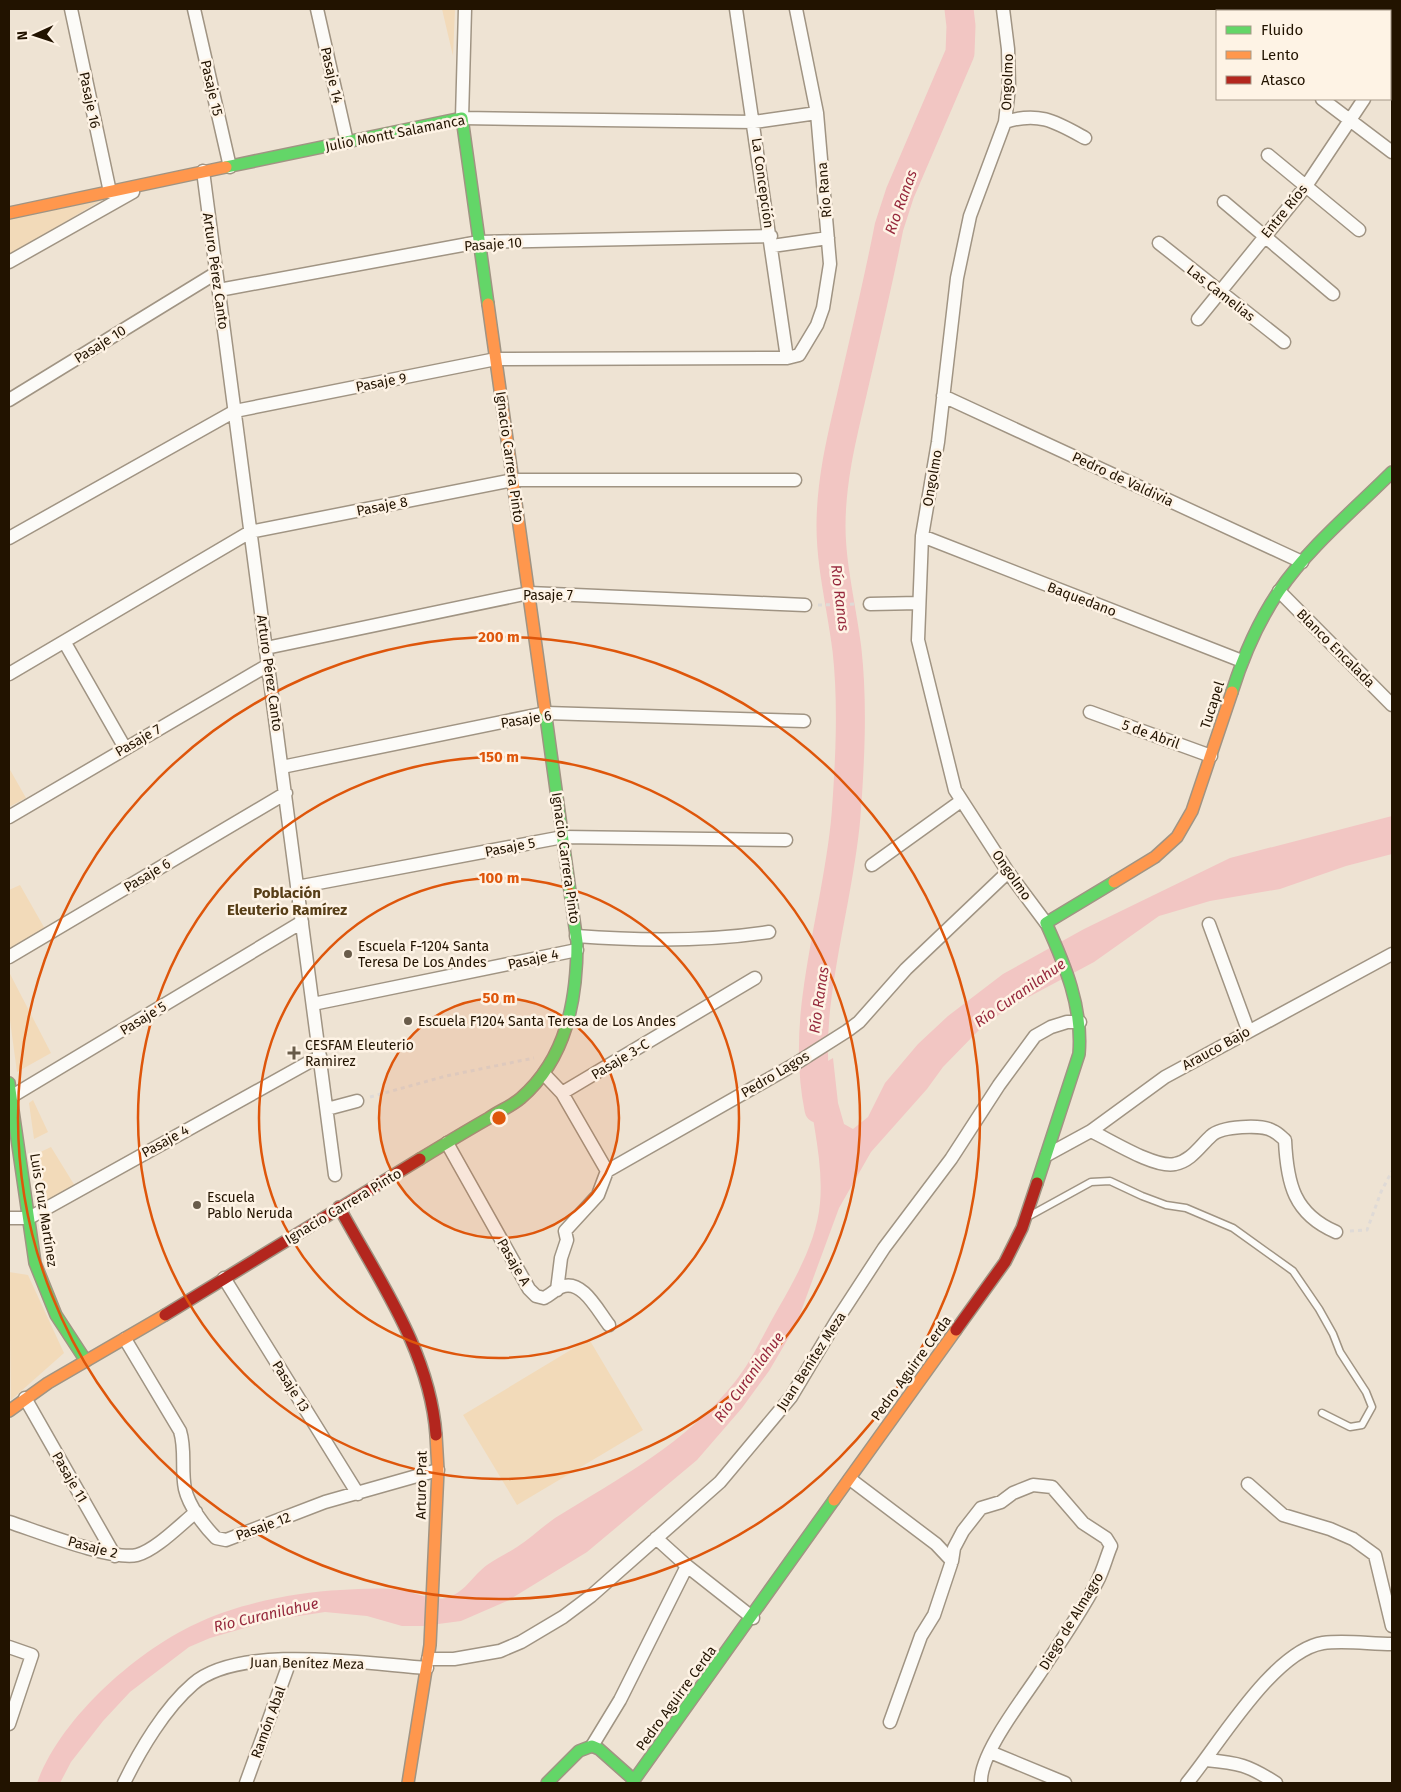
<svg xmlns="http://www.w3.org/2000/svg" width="1401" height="1792" font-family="'Fira Sans',sans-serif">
	<rect width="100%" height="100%" fill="#eee3d3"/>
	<path fill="#f2dab9" d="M442 9H455L453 56Z
		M108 196 9 256V216Z
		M9 768 26 798 9 807Z
		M20 885 45 929 9 949V890Z
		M9 972 51 1053 17 1072 9 1013Z
		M33 1100 48 1132 34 1139 29 1103Z
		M51 1147 75 1186 42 1203 34 1155Z
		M9 1272 28 1275 64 1353 11 1400Z
		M589 1339 643 1430 517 1505 463 1415Z"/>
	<path fill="#f2c6c3" d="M1392 816V854L1346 866 1280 889 1210 901 1159 916 1094 962 1008 1008 979 1030 943 1067 927 1089 871 1152 839 1208 796 1325 769 1371 742 1408 697 1460 587 1552 507 1601 461 1621 423 1626H402L367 1616 325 1612 273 1620 210 1638 189 1647 130 1692 103 1721 71 1762 60 1783H37C61 1717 138 1649 202 1621 242 1603 297 1592 341 1590 359 1589 382 1587 400 1590 415 1592 431 1601 446 1598 464 1594 473 1575 487 1565 497 1558 508 1553 517 1547 531 1538 542 1527 555 1518 621 1477 685 1444 734 1383 752 1361 765 1331 779 1307 797 1276 817 1239 820 1203 824 1160 810 1115 807 1073L833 1058 838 1103 844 1124 853 1129 868 1117 885 1083 918 1044 948 1016 1003 974 1084 929 1230 858Z"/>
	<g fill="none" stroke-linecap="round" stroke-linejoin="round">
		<path stroke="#f2c6c3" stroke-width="29" d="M819 1109C799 1012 838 913 846 816 850 762 853 704 847 650 842 609 831 567 831 526 831 482 841 440 851 398 864 341 878 284 889 227L900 193 960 53 961 26 959 9"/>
		<g stroke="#a09483" stroke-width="9">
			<path id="lane" d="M1031 1215 1091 1182 1110 1181 1142 1196 1166 1205 1186 1208 1233 1228 1293 1271 1319 1309 1333 1334 1340 1352 1366 1392 1372 1407 1362 1425 1350 1427 1322 1413"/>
		</g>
		<g stroke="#a09483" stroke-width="15">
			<path id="street" d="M71 9 110 192
				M194 9 230 167
				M317 9 347 142
				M465 9 462 118 754 122 817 113
				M736 9 787 358
				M1003 9 1008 49 1009 87 1005 122 970 216 957 278 938 442 922 536 918 640 955 790 1008 872 1046 923
				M1235 9V11
				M1322 9 1326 11
				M1390 60 1392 57
				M1322 99 1392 152
				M1005 122C1039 111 1056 122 1085 138
				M1268 155 1359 230
				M203 171 335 1175
				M1224 202 1333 294
				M1159 243 1284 342
				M772 246 828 238
				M9 262 133 192
				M219 290 479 242 771 236
				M1198 319 1306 186 1364 99
				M943 396 1302 562
				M9 400 216 273
				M922 536 1242 661
				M9 538 235 411 496 359 787 358 799 355 817 325 823 308 830 264 817 113 796 9
				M1279 591 1392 705
				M870 604 919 603
				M65 643 125 748
				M266 648 529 593 805 605
				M9 674 250 532 513 480H795
				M1090 712 1211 756
				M282 767 546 713 804 721
				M9 817 268 665
				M872 865 961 801
				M297 887 563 837 786 840
				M1209 924 1248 1030
				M576 936C641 941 704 942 769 932
				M9 957 286 793
				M313 1004 577 950
				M544 1074 562 1093 607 1171
				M562 1093 755 978
				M9 1098 302 922
				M327 1109 357 1101
				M1091 1131C1110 1140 1156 1169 1175 1164 1191 1161 1200 1146 1211 1136 1221 1126 1262 1124 1273 1131 1278 1133 1281 1137 1285 1140 1287 1184 1294 1214 1336 1232
				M447 1143 529 1289 536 1296 544 1298C550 1295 555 1290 561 1287 582 1278 598 1311 609 1325
				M1047 1155 1091 1131 1165 1077 1392 954
				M607 1171 795 1064 847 1031 859 1022 906 969 1008 872
				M9 1218H29L320 1056
				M224 1278 358 1494
				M557 1290 561 1258 567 1240 565 1231 598 1195 607 1171
				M125 1339 180 1431C186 1450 181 1470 185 1489 189 1506 204 1526 216 1538L226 1540 325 1502 438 1470
				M25 1398 115 1556
				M850 1479 936 1544 952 1561
				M1248 1484 1283 1515 1330 1529 1353 1539 1375 1555 1392 1626
				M9 1522C37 1531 112 1561 137 1555 156 1550 181 1524 196 1512
				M656 1538 687 1566 753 1618
				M9 1647 32 1655 9 1724
				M428 1659H454L500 1651 521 1642 563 1617 591 1596 720 1482 791 1397 837 1320 884 1248 951 1159 999 1085 1035 1036 1051 1027 1067 1022H1080
				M890 1722 921 1636 934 1615 952 1561 954 1548 963 1531 981 1508 1001 1502 1013 1493 1033 1485 1052 1487 1083 1523 1106 1538 1111 1546C1106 1558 1103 1571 1097 1582 1080 1614 1058 1646 1038 1676 1022 1700 979 1755 981 1783
				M592 1746 620 1700 687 1566
				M990 1752 1065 1783
				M1206 1760C1239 1763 1248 1765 1276 1783
				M124 1783C140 1750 165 1708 193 1684 240 1643 367 1664 427 1668
				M246 1783 290 1661
				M1187 1783C1218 1746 1273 1651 1323 1643 1345 1640 1370 1644 1392 1644"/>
		</g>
		<g stroke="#a09483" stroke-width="14">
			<path id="fast" d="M226 167 462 118 488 304
				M1232 692C1243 657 1258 622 1279 591 1309 547 1354 510 1392 472
				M9 1083 35 1263 56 1315 86 1361
				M420 1159C443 1145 466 1131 489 1118 499 1111 512 1106 521 1098 567 1058 577 999 577 942L545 710
				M1037 1183 1079 1054C1083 1007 1065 965 1046 923L1114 882
				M547 1783 579 1751 592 1746 599 1749 634 1780
				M632 1783 834 1500"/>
		</g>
		<g stroke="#a09483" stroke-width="14">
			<path id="slow" d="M9 213 226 167
				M488 304 545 710
				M1114 882 1155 857 1177 837 1192 811 1232 692
				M9 1411 48 1383 165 1315
				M834 1500 956 1330
				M408 1783 430 1645 438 1470 436 1435"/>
		</g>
		<g stroke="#a09483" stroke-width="14">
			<path id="jam" d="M339 1207C378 1279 430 1351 436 1435
				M165 1315 420 1159
				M956 1330 1005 1262 1022 1228 1037 1183"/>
		</g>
		<path stroke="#dfdad6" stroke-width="3" stroke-dasharray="4 4" stroke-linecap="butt" d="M818 605 857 604
			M370 1097 446 1076 534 1058
			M1350 1231 1367 1230 1381 1192 1392 1171"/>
		<use href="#lane" stroke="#fcfbf8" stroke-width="6"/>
		<use href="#street" stroke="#fcfbf8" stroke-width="12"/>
		<use href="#fast" stroke="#63d668" stroke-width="11"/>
		<use href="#slow" stroke="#ff974d" stroke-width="11"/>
		<use href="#jam" stroke="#b3261e" stroke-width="11"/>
	</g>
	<circle cx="499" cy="1118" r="120" fill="#de560b" fill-opacity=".12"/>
	<g fill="none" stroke="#de560b" stroke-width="2.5">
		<circle cx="499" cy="1118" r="120"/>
		<circle cx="499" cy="1118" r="240"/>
		<circle cx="499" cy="1118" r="361"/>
		<circle cx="499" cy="1118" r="481"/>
	</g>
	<g fill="#695c4a" stroke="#fef3e5" stroke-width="2">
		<circle cx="348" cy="954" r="5"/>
		<circle cx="408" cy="1021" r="5"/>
		<path d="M291.5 1045.5h5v5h5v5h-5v5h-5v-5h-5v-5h5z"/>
		<circle cx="197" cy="1205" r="5"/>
	</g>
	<g text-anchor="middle" stroke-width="5" stroke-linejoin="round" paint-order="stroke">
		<g font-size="14" fill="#221300" stroke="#fef3e5">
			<text transform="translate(332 75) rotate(77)" y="5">Pasaje 14</text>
			<text transform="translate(1007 82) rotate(-88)" y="5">Ongolmo</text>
			<text transform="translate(212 88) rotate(77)" y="5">Pasaje 15</text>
			<text transform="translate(90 100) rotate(78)" y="5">Pasaje 16</text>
			<text transform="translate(395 133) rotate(-11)" y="5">Julio Montt Salamanca</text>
			<text transform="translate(763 183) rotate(82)" y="5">La Concepción</text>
			<text transform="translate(824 190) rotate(-95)" y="5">Río Rana</text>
			<text transform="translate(1284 211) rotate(-51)" y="5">Entre Ríos</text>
			<text transform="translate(493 244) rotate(-4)" y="5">Pasaje 10</text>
			<text transform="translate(216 271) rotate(82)" y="5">Arturo Pérez Canto</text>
			<text transform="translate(1221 293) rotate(38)" y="5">Las Camelias</text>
			<text transform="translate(100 344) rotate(-32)" y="5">Pasaje 10</text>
			<text transform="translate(381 382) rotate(-11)" y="5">Pasaje 9</text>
			<text transform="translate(510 457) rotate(82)" y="5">Ignacio Carrera Pinto</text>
			<text transform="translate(932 478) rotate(-80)" y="5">Ongolmo</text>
			<text transform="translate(1123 479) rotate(25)" y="5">Pedro de Valdivia</text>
			<text transform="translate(382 506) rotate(-11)" y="5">Pasaje 8</text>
			<text x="548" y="600">Pasaje 7</text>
			<text transform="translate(1082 599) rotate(21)" y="5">Baquedano</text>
			<text transform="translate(1336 648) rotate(45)" y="5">Blanco Encalada</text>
			<text transform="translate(270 673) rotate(82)" y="5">Arturo Pérez Canto</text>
			<text transform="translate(1212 705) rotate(-72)" y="5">Tucapel</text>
			<text transform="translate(526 719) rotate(-9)" y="5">Pasaje 6</text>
			<text transform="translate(1151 734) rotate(20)" y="5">5 de Abril</text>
			<text transform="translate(138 740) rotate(-30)" y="5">Pasaje 7</text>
			<text transform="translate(510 847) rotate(-11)" y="5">Pasaje 5</text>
			<text transform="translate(566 858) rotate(82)" y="5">Ignacio Carrera Pinto</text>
			<text transform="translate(147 875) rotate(-31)" y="5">Pasaje 6</text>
			<text transform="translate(1012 875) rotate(55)" y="5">Ongolmo</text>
			<text transform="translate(533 959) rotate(-12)" y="5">Pasaje 4</text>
			<text transform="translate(143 1018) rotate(-31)" y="5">Pasaje 5</text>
			<text transform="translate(1216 1048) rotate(-29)" y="5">Arauco Bajo</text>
			<text transform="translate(620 1059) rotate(-31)" y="5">Pasaje 3-C</text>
			<text transform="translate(775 1074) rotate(-31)" y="5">Pedro Lagos</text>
			<text transform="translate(165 1141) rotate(-29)" y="5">Pasaje 4</text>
			<text transform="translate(343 1206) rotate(-31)" y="5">Ignacio Carrera Pinto</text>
			<text transform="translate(44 1210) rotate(81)" y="5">Luis Cruz Martínez</text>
			<text transform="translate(514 1262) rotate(60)" y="5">Pasaje A</text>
			<text transform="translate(811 1361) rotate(-57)" y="5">Juan Benítez Meza</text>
			<text transform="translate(911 1368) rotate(-54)" y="5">Pedro Aguirre Cerda</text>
			<text transform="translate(291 1386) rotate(58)" y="5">Pasaje 13</text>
			<text transform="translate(70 1477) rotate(60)" y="5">Pasaje 11</text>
			<text transform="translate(421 1485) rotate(-89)" y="5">Arturo Prat</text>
			<text transform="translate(263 1526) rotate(-20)" y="5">Pasaje 12</text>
			<text transform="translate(93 1547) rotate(15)" y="5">Pasaje 2</text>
			<text transform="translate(1071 1621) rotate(-59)" y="5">Diego de Almagro</text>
			<text transform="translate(307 1663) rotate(1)" y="5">Juan Benítez Meza</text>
			<text transform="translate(676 1698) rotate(-54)" y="5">Pedro Aguirre Cerda</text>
			<text transform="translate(268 1722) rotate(-70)" y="5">Ramón Abal</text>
		</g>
		<g font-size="14" fill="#221300" stroke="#fef3e5" text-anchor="start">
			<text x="358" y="951">Escuela F-1204 Santa<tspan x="358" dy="16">Teresa De Los Andes</tspan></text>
			<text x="418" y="1026">Escuela F1204 Santa Teresa de Los Andes</text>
			<text x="305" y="1050">CESFAM Eleuterio<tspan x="305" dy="16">Ramirez</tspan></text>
			<text x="207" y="1202">Escuela<tspan x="207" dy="16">Pablo Neruda</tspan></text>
		</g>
		<g font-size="15" font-style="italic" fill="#96283c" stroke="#fef3e5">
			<text transform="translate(901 202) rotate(-70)" y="5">Río Ranas</text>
			<text transform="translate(840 598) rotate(83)" y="5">Río Ranas</text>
			<text transform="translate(1020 993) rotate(-35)" y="5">Río Curanilahue</text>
			<text transform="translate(819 1000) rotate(-82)" y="5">Río Ranas</text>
			<text transform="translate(749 1377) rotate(-54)" y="5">Río Curanilahue</text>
			<text transform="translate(266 1615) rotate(-13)" y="5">Río Curanilahue</text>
		</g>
		<g font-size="15" font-weight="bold" fill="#563d16" stroke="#fef3e5">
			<text x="287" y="898">Población<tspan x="287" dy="17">Eleuterio Ramírez</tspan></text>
		</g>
	</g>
	<circle cx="499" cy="1118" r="8" fill="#de560b" stroke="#fef3e5" stroke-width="2.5"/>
	<g font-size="15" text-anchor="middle" font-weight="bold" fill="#de560b" stroke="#fef3e5" stroke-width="5" stroke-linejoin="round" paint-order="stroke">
		<text x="499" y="642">200 m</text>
		<text x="499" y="762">150 m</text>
		<text x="499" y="883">100 m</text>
		<text x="499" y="1003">50 m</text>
	</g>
	<rect width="1401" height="1792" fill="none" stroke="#221300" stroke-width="20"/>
	<rect x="1216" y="10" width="175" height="90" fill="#fef3e5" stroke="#a69989"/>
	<rect x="1226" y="26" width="25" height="8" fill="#63d668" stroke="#a69989"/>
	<text x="1261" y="35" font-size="15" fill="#221300">Fluido</text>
	<rect x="1226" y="51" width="25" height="8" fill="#ff974d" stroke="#a69989"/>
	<text x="1261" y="60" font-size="15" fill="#221300">Lento</text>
	<rect x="1226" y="76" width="25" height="8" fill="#b3261e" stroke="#a69989"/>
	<text x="1261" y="85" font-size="15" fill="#221300">Atasco</text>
	<g transform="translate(35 35) rotate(267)" stroke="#fef3e5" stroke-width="4" paint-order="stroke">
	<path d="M0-4L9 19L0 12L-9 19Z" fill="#221300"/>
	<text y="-8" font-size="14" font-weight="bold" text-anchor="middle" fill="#221300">N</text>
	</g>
</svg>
